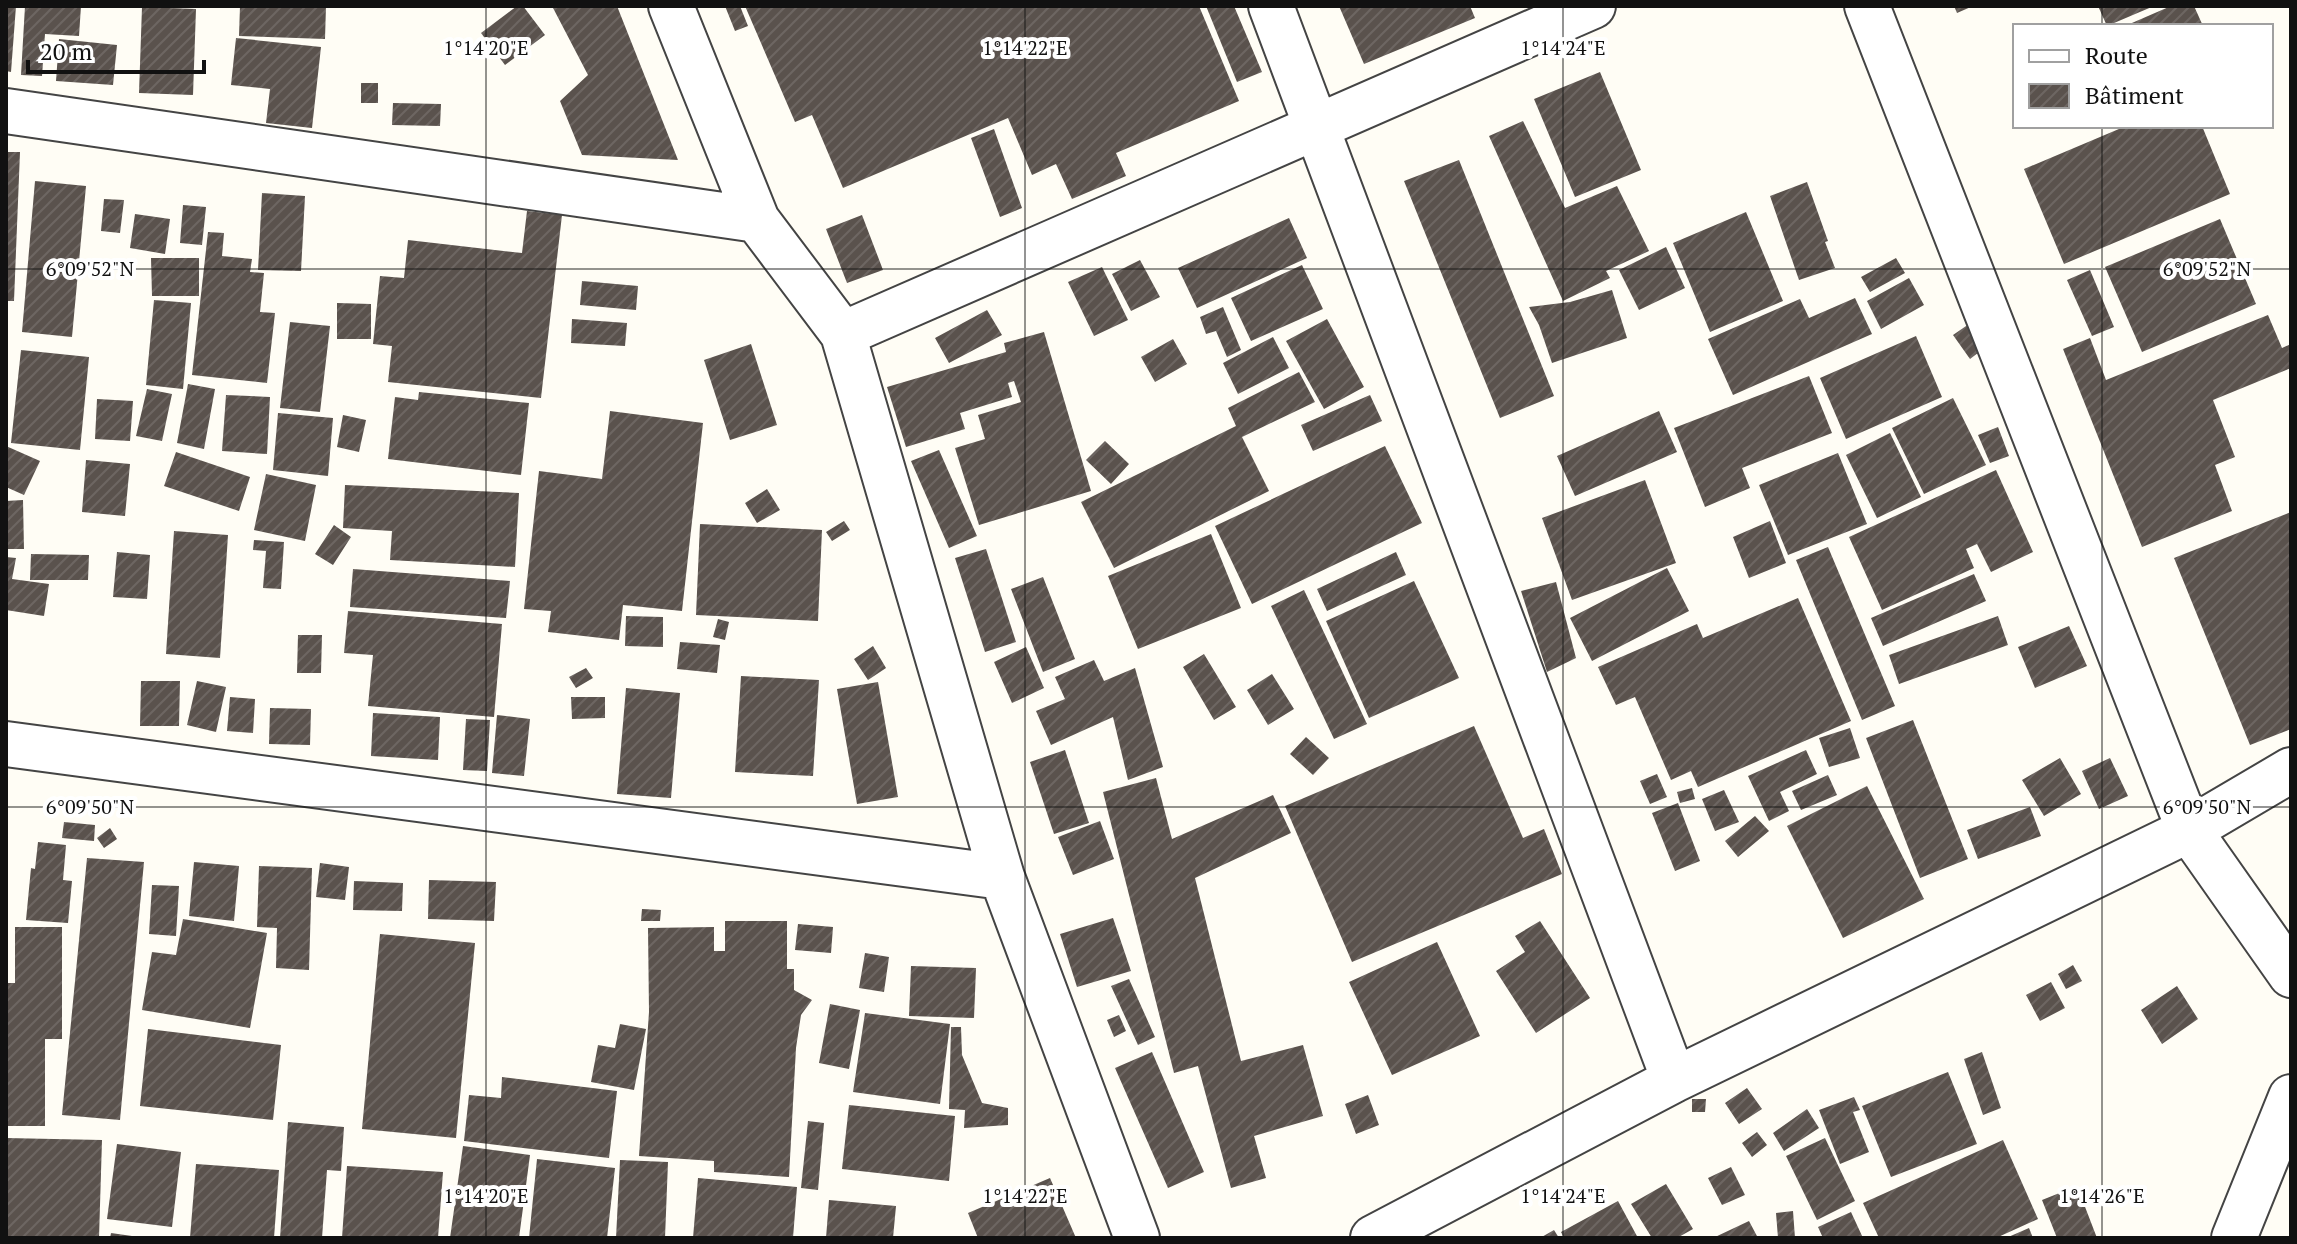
<svg xmlns="http://www.w3.org/2000/svg" width="2297" height="1244" font-family="'PT Serif',serif">
	<defs>
		<pattern id="building-hatch" width="6" height="6" patternUnits="userSpaceOnUse" patternTransform="scale(2)"><rect width="6" height="6" fill="#5a524d"/><path d="M-1 1l2-2M0 6l6-6M5 7l2-2" fill="none" stroke="#6d6662"/></pattern>
	</defs>
	<rect width="100%" height="100%" fill="#fffdf5"/>
	<path fill="url(#building-hatch)" d="M6 6H16L11 72 6 71Z
		M25 6H81L79 36 45 34 42 76 21 75Z
		M240 6H326L325 39 239 36Z
		M517 6H523L545 35 505 65 481 33Z
		M552 6H617L678 160 582 155 560 101 588 75Z
		M725 6H740L748 26 735 31Z
		M745 6H1199L1239 101 1116 153 1126 176 1072 199 1056 164 1032 175 1008 118 843 188 812 115 795 122Z
		M1206 6H1234L1262 72 1237 82Z
		M1339 6H1470L1475 18 1364 64Z
		M1954 6H1973L1957 13Z
		M2098 6H2154L2107 26Z
		M2171 6H2194L2203 26H2125Z
		M142 7 196 9 193 95 139 93Z
		M236 38 321 47 312 128 266 123 270 89 231 85Z
		M59 39 117 45 113 85 56 81Z
		M1600 72 1641 170 1575 197 1534 99Z
		M361 83H378V103H361Z
		M393 103 441 104 440 126 392 125Z
		M1523 121 1565 208 1617 186 1649 251 1606 271 1610 278 1563 301 1489 136Z
		M2126 126H2202L2230 194 2064 264 2024 169Z
		M994 129 1022 208 1000 217 971 138Z
		M6 152H20L14 301H6Z
		M1459 160 1554 396 1500 418 1404 181Z
		M35 181 86 186 72 337 22 332Z
		M1807 182 1828 241 1825 242 1835 268 1799 280 1770 196Z
		M262 193 305 196 301 271 258 270Z
		M104 199 124 200 120 233 101 231Z
		M183 205 206 207 202 245 180 243Z
		M527 211 562 215 541 398 388 382 392 346 373 344 380 276 404 278 408 240 522 253Z
		M1746 212 1783 301 1710 332 1673 243Z
		M135 214 170 219 165 254 130 248Z
		M862 215 883 270 847 283 826 229Z
		M1289 218 1307 258 1197 308 1178 268Z
		M2220 219 2256 304 2142 352 2105 267Z
		M208 232 224 233 222 256 252 259 250 272 264 273 260 312 275 313 267 383 192 375Z
		M1666 247 1685 288 1639 310 1619 270Z
		M151 258H199V296H152Z
		M1896 258 1905 273 1870 292 1861 277Z
		M1140 260 1160 297 1131 311 1112 274Z
		M1302 265 1323 309 1251 341 1231 298Z
		M1102 267 1128 320 1094 336 1068 282Z
		M2090 270 2114 327 2092 336 2067 280Z
		M1909 278 1924 305 1881 329 1867 301Z
		M582 281 638 286 636 310 580 305Z
		M1612 290 1627 338 1552 363 1539 325 1529 307 1570 302Z
		M1855 298 1872 334 1733 395 1708 339 1800 299 1809 318Z
		M154 300 191 303 183 389 146 385Z
		M337 303 371 304V339H337Z
		M1223 307 1241 350 1227 357 1216 331 1206 334 1200 317Z
		M987 310 1002 335 949 363 935 338Z
		M2268 315 2282 348 2291 344V368L2213 400 2235 457 2215 465 2232 511 2142 547 2063 349 2090 338 2106 380Z
		M572 319 627 323 625 346 571 343Z
		M1327 319 1364 387 1324 409 1286 341Z
		M290 322 330 326 320 412 280 408Z
		M1969 324 1987 346 1970 359 1953 335Z
		M1044 332 1091 491 979 525 955 448 985 439 978 415 1021 402 1014 381 1008 383 1012 397 960 413 965 429 906 447 887 387 1006 352 1004 343Z
		M1916 336 1942 397 1846 439 1820 378Z
		M1273 337 1289 368 1238 394 1223 363Z
		M1173 339 1187 364 1155 382 1141 357Z
		M751 344 777 425 730 440 704 360Z
		M21 350 89 357 80 450 11 443Z
		M1299 372 1315 402 1242 437 1269 491 1114 568 1081 502 1236 426 1228 408Z
		M1809 376 1832 433 1742 468 1750 488 1705 507 1674 428Z
		M188 384 215 389 204 449 177 443Z
		M147 389 172 394 162 441 136 436Z
		M419 392 529 403 521 475 388 459 395 397 418 400Z
		M226 395 270 397 267 454 222 451Z
		M1370 395 1382 421 1313 451 1301 425Z
		M1953 398 1986 465 1924 494 1892 428Z
		M97 399 133 401 130 441 95 439Z
		M610 411 703 423 682 611 623 605 619 640 548 632 551 611 524 609 539 471 602 479Z
		M1659 411 1677 452 1575 496 1557 456Z
		M278 413 333 418 328 476 273 470Z
		M343 415 366 420 359 452 337 447Z
		M1998 427 2009 456 1990 463 1978 435Z
		M1890 433 1921 497 1877 518 1846 455Z
		M1105 441 1129 464 1111 484 1086 460Z
		M6 446 40 461 24 495 6 487Z
		M1385 446 1422 523 1252 604 1215 526Z
		M939 450 977 536 949 548 911 461Z
		M176 452 250 477 239 511 164 486Z
		M1838 453 1867 524 1788 555 1759 485Z
		M86 460 130 464 125 516 82 512Z
		M1996 470 2033 552 1991 572 1977 544 1966 549 1974 568 1882 610 1849 537Z
		M266 474 316 485 305 541 254 530Z
		M1645 480 1676 563 1572 600 1542 518Z
		M345 485 519 493 515 567 390 560 392 531 343 528Z
		M767 489 780 510 757 523 745 503Z
		M23 500 24 549H6V501Z
		M2291 512V729L2250 745 2174 558Z
		M844 521 850 530 832 541 826 532Z
		M1770 521 1786 563 1749 578 1733 537Z
		M700 524 822 530 818 621 696 615Z
		M334 525 351 537 333 565 315 554Z
		M174 531 228 535 220 658 166 654Z
		M1211 534 1241 608 1138 649 1108 576Z
		M254 540 284 542 281 589 263 588 266 551 253 550Z
		M1828 547 1895 706 1862 720 1796 560Z
		M986 549 1016 642 985 652 955 558Z
		M117 552 150 555 147 599 113 597Z
		M1396 552 1406 575 1327 611 1317 589Z
		M31 554 89 555 88 580H30Z
		M6 557 16 558 12 579 49 584 44 616 6 610Z
		M1667 568 1689 611 1592 661 1570 618Z
		M353 569 510 581 506 618 350 607Z
		M1974 574 1986 601 1883 646 1871 618Z
		M1043 577 1075 659 1043 672 1011 589Z
		M1414 581 1459 678 1369 718 1326 621Z
		M1556 582 1576 658 1547 672 1521 591Z
		M1304 590 1367 724 1334 739 1271 606Z
		M1798 598 1851 721 1698 787 1691 771 1671 780 1635 697 1616 705 1598 667 1697 624 1703 638Z
		M348 611 502 624 494 717 368 706 373 655 344 653Z
		M626 616 663 617V647L625 646Z
		M1998 616 2008 645 1899 684 1889 655Z
		M718 619 729 622 725 640 713 637Z
		M2069 626 2087 666 2035 688 2018 647Z
		M298 635H322L321 673H297Z
		M680 642 720 645 717 673 677 669Z
		M873 646 886 668 868 680 854 659Z
		M1026 647 1044 688 1012 703 994 662Z
		M1204 654 1236 707 1214 720 1183 667Z
		M1094 660 1104 681 1135 668 1163 767 1128 780 1113 717 1051 745 1036 711 1065 699 1055 677Z
		M586 668 593 678 576 688 569 677Z
		M1272 674 1294 709 1268 725 1247 690Z
		M741 676 819 680 813 776 735 772Z
		M141 681H180L179 726H140Z
		M197 681 226 687 216 732 187 725Z
		M878 682 898 797 857 804 837 689Z
		M626 688 680 693 671 798 617 794Z
		M230 697 255 699 253 733 227 731Z
		M571 697H605V718L572 719Z
		M270 708 311 709 310 745 269 744Z
		M373 713 440 717 438 760 371 756Z
		M497 715 530 719 524 776 492 773Z
		M466 719 490 720 487 771 463 770Z
		M1913 720 1968 859 1920 878 1866 738Z
		M1474 726 1523 838 1544 829 1562 874 1352 962 1285 806Z
		M1850 728 1860 758 1829 767 1819 738Z
		M1306 737 1329 758 1313 775 1290 754Z
		M1065 750 1089 823 1054 834 1030 762Z
		M1806 750 1817 774 1780 792 1789 811 1769 821 1748 776Z
		M2060 758 2081 794 2044 816 2022 780Z
		M2110 758 2128 796 2099 809 2082 771Z
		M1657 774 1667 797 1650 804 1640 781Z
		M1828 775 1837 795 1801 810 1792 791Z
		M1156 778 1172 839 1273 795 1291 833 1195 878 1241 1061 1303 1045 1323 1116 1254 1136 1266 1178 1231 1188 1198 1066 1174 1073 1103 792Z
		M1867 786 1924 899 1843 938 1787 826Z
		M1692 788 1695 799 1680 803 1677 792Z
		M1724 790 1739 822 1715 831 1702 799Z
		M1678 803 1700 861 1675 871 1652 813Z
		M2030 807 2041 836 1978 859 1967 830Z
		M1755 816 1769 831 1738 857 1725 841Z
		M1100 821 1114 859 1073 875 1058 837Z
		M64 822 95 825 94 841 62 838Z
		M110 828 117 839 104 848 97 838Z
		M38 842 66 845 63 880 72 881 68 923 26 920 31 868 35 869Z
		M87 858 144 862 120 1120 62 1115Z
		M194 862 239 866 234 921 189 916Z
		M320 863 349 867 345 900 316 897Z
		M259 866 312 868 309 970 276 968 277 928 257 927Z
		M429 880 496 882 494 921 428 919Z
		M354 881 403 883 402 911 353 910Z
		M152 885 179 886 176 936 149 934Z
		M642 909 661 910 660 921H641Z
		M1113 918 1131 971 1077 987 1060 934Z
		M183 919 267 933 250 1028 142 1010 152 952 176 955Z
		M725 921H787V969H794V990L812 1000 801 1015 796 1048 789 1177 714 1172V1161L639 1156 649 1012 648 928 714 927V951H725Z
		M1540 921 1590 998 1536 1033 1496 971 1525 952 1515 936Z
		M798 924 833 927 831 953 795 950Z
		M15 927H62V1039H45V1126H6V983H15Z
		M380 934 475 943 456 1138 362 1129Z
		M1437 942 1480 1036 1392 1075 1349 982Z
		M865 953 889 957 884 992 859 988Z
		M2073 965 2082 981 2066 989 2058 974Z
		M911 966 976 968 974 1018 909 1016Z
		M1129 979 1155 1037 1138 1045 1111 986Z
		M2051 982 2065 1008 2040 1021 2026 995Z
		M2177 986 2198 1019 2162 1044 2141 1010Z
		M830 1004 860 1010 849 1069 819 1063Z
		M865 1013 950 1024 940 1104 853 1092Z
		M1119 1015 1126 1031 1114 1037 1107 1020Z
		M620 1024 646 1029 634 1090 591 1082 598 1045 615 1048Z
		M951 1027H961L962 1055 982 1103 1008 1108V1125L964 1128 965 1110 949 1109Z
		M148 1029 281 1045 273 1120 140 1106Z
		M1152 1052 1204 1172 1168 1188 1115 1068Z
		M1982 1052 2001 1108 1983 1115 1964 1059Z
		M1948 1072 1977 1144 1891 1177 1862 1106Z
		M502 1077 617 1091 609 1158 464 1141 469 1095 501 1098Z
		M1747 1088 1762 1109 1739 1124 1725 1103Z
		M1368 1095 1379 1125 1356 1134 1345 1104Z
		M1854 1097 1860 1110 1853 1112 1869 1152 1840 1164 1819 1110Z
		M1692 1099H1706L1705 1112H1692Z
		M849 1105 955 1116 949 1181 842 1169Z
		M1807 1109 1819 1128 1784 1151 1773 1133Z
		M808 1121 824 1123 818 1190 801 1188Z
		M288 1122 344 1127 341 1171 327 1170 322 1238H280Z
		M1757 1132 1767 1145 1752 1157 1742 1143Z
		M6 1138 102 1140 99 1238H6Z
		M1825 1138 1855 1201 1817 1220 1786 1156Z
		M2003 1140 2038 1219 1996 1238H1879L1863 1203Z
		M117 1144 181 1152 172 1227 107 1219Z
		M463 1146 530 1155 519 1238H450Z
		M537 1159 615 1168 607 1238H529Z
		M620 1160 668 1162 665 1238H616Z
		M196 1164 279 1170 274 1238H190Z
		M347 1166 443 1172 438 1238H342Z
		M1731 1167 1745 1195 1722 1205 1708 1178Z
		M698 1178 797 1187 793 1238H693Z
		M1050 1178 1076 1238H978L968 1213Z
		M1666 1184 1693 1229 1677 1238H1652L1631 1204Z
		M2077 1186 2097 1238H2057L2042 1200Z
		M829 1200 896 1206 893 1238H826Z
		M1618 1201 1638 1238H1564L1561 1232Z
		M1793 1211 1795 1238H1778L1776 1213Z
		M1851 1212 1863 1238H1823L1818 1227Z
		M1749 1221 1758 1238H1713Z
		M2029 1228 2033 1238H2006Z
		M1554 1230 1559 1238H1540Z
		M111 1233 132 1236 131 1238H110Z"/>
	<g fill="none" stroke-linecap="round" stroke-linejoin="round">
		<g stroke="#444" stroke-width="48">
			<path id="street" d="M671 6 757 220 843 334 1002 877 1137 1238
				M1271 6 1674 1080
				M1867 6 2189 830 2291 975
				M6 111 757 220
				M843 334 1593 6
				M6 744 1002 877
				M1373 1238 1674 1080 2189 830 2291 770
				M2234 1238 2291 1097"/>
		</g>
		<use href="#street" stroke="#fff" stroke-width="44"/>
	</g>
	<path fill="none" stroke="#111" stroke-width="2" stroke-opacity="0.45" d="M486 6V1238M1025 6V1238M1563 6V1238M2102 6V26M2102 126V1238M6 269H2291M6 807H2291"/>
	<g font-size="20" text-anchor="middle" fill="#111" stroke="#fff" stroke-width="8" stroke-linejoin="round" paint-order="stroke">
		<text x="486" y="55">1°14'20"E</text>
		<text x="1025" y="55">1°14'22"E</text>
		<text x="1563" y="55">1°14'24"E</text>
		<text x="90" y="276">6°09'52"N</text>
		<text x="2207" y="276">6°09'52"N</text>
		<text x="90" y="814">6°09'50"N</text>
		<text x="2207" y="814">6°09'50"N</text>
		<text x="486" y="1203">1°14'20"E</text>
		<text x="1025" y="1203">1°14'22"E</text>
		<text x="1563" y="1203">1°14'24"E</text>
		<text x="2102" y="1203">1°14'26"E</text>
	</g>
	<rect width="2297" height="1244" fill="none" stroke="#111111" stroke-width="16"/>
	<rect x="2013" y="24" width="260" height="104" fill="#ffffff" stroke="#a0a0a0" stroke-width="2"/>
	<rect x="2029" y="50" width="40" height="12" fill="#ffffff" stroke="#a0a0a0" stroke-width="2"/>
	<text x="2085" y="64" font-size="24" fill="#111111">Route</text>
	<rect x="2029" y="84" width="40" height="24" fill="url(#building-hatch)" stroke="#a0a0a0" stroke-width="2"/>
	<text x="2085" y="104" font-size="24" fill="#111111">Bâtiment</text>
	<path d="M28 60v12h176v-12" fill="none" stroke="#111111" stroke-width="4"/>
	<text x="40" y="60" font-size="24" fill="#111111" stroke="#ffffff" stroke-width="6" paint-order="stroke">20 m</text>
</svg>
